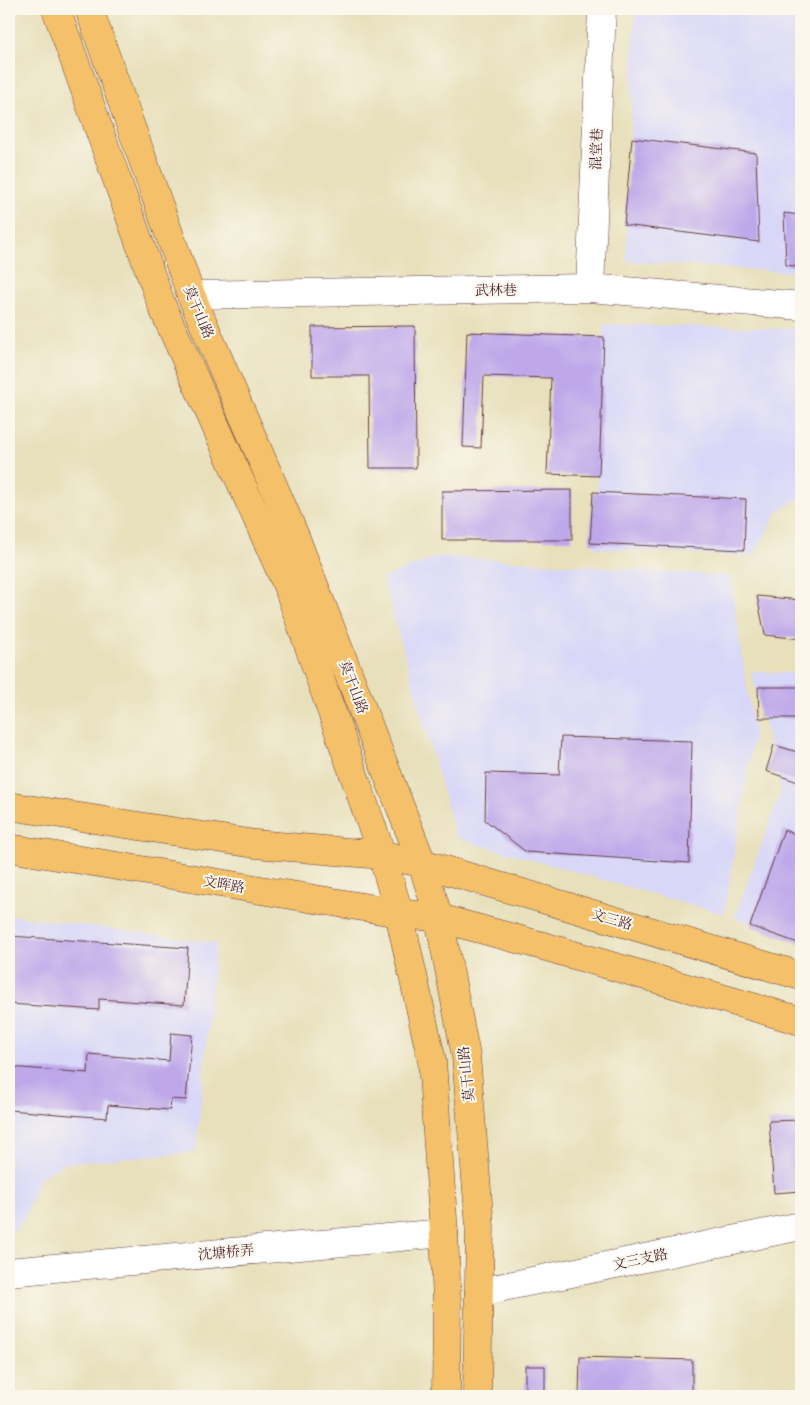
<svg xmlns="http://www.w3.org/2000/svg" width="810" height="1405" font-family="'Libre Caslon Text','Noto Serif SC',serif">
	<rect width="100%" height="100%" fill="#fbf7ec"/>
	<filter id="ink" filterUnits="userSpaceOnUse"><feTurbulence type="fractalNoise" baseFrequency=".02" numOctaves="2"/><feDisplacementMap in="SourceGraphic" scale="10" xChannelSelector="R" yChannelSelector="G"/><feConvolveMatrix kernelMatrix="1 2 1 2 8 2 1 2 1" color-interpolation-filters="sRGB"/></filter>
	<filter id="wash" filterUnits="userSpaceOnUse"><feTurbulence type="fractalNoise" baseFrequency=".0096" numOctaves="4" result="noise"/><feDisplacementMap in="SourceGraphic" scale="20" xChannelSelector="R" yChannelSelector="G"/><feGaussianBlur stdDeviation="1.12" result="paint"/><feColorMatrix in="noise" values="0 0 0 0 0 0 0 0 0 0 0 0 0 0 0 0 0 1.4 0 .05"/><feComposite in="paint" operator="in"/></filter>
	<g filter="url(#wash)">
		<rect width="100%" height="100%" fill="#e7e0bb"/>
		<path fill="#d8d7f8" d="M635 9H801V273L626 261Z
			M603 324 801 329V497L778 511 753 557 595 548Z
			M439 556 730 576 754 734 724 914 456 838 383 578Z
			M751 671 801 674V934L734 919 781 791Z
			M9 915 216 943 196 1152 65 1163 39 1178 25 1218 9 1237Z"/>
		<g id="blocks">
			<path fill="#bea8ea" d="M632 138 756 153 759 242 624 225Z
				M784 213 801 215V267L786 265Z
				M415 326 416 468H370L369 376H312V327Z
				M467 332 604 337 599 476 547 474 551 378 484 376 481 448 463 447Z
				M572 490V540H442V491Z
				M593 492 746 499 744 550 590 543Z
				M757 596 801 600V639L765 635Z
				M758 687H801V718H759Z
				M561 737 692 741 689 863 526 852 485 820 486 773 559 775Z
				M774 745 801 753V783L766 771Z
				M784 830 801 836V944L750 926Z
				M9 936 188 948 184 1005 99 999V1010L9 1004Z
				M171 1033 192 1035 186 1100 171 1099 170 1110 108 1105 107 1118 9 1110V1067L88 1073 89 1054 169 1061Z
				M801 1120V1191L774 1193 769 1121Z
				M580 1357 692 1360V1396H579Z
				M525 1366H545V1396H525Z"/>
		</g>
	</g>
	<g filter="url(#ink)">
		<use href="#blocks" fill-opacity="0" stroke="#623c41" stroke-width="1"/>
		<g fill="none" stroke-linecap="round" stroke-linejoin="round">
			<g stroke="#623c41" stroke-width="29">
				<path id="minor" d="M590 288 602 9
					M191 295 590 288 801 306
					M9 1272 444 1233
					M479 1292 801 1226"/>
			</g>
			<g stroke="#623c41" stroke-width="29">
				<path id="major" d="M56 9 162 306 289 590 382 855 399 913 432 1061 444 1233 447 1303 446 1396
					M89 9 191 295 295 536 422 863 439 918 466 1056 480 1227 477 1396
					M9 806 255 844 382 855 422 863 801 976
					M9 848 399 913 439 918 543 946 801 1021"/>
			</g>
			<use href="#minor" stroke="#fff" stroke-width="28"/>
			<use href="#major" stroke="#f4c16a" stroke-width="28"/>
		</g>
	</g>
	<g text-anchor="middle" stroke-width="4" stroke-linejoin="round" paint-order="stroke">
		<g font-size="14" fill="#4a1f2b" stroke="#fbf7ec">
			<text transform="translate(596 149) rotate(-88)" y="5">混堂巷</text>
			<text transform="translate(496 290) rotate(-1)" y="5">武林巷</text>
			<text transform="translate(199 312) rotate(67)" y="5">莫干山路</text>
			<text transform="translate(354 687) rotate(69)" y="5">莫干山路</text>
			<text transform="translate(224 884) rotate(10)" y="5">文晖路</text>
			<text transform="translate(612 919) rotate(17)" y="5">文三路</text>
			<text transform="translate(466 1074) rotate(-96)" y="5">莫干山路</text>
			<text transform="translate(226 1252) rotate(-5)" y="5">沈塘桥弄</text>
			<text transform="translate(640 1259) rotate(-12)" y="5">文三支路</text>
		</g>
	</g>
	<rect width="810" height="1405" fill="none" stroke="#fbf7ec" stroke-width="30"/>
</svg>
